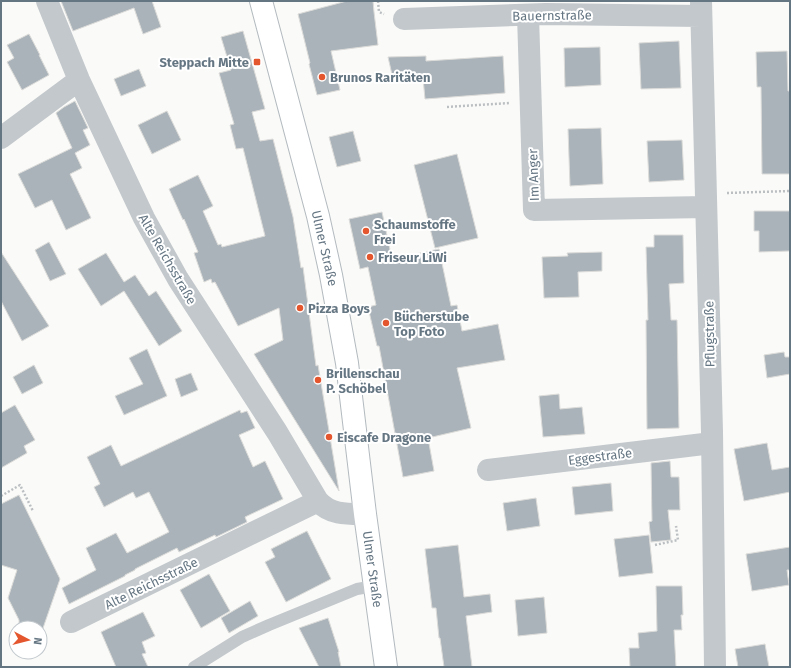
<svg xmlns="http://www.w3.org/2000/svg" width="791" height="668" font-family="'Fira Sans',sans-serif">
	<rect width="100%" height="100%" fill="#fafaf8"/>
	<path fill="#aab3b9" stroke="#dcdcda" d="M61 1H152L161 27 143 34 134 8 73 31Z
		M347 1H373L374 12 378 45 331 51 340 90 317 95 309 64 310 63 298 14Z
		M243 31 265 109 252 112 260 141 273 139 293 217 301 268 303 267 316 366 318 365 339 491 254 354 283 340 279 308 238 326 215 282 212 283 211 279 204 282 194 253 198 252 184 219 183 220 169 189 198 175 213 206 203 211 218 245 221 244 222 247 265 236 243 148 236 149 230 125 234 124 219 73 231 70 221 37Z
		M29 34 40 55H39L49 75 22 90 7 62 14 58 7 45Z
		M679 41 681 88 641 89 639 43Z
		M600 47 601 85 565 87 564 48Z
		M787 51 788 91H790V174H762L761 87H757L756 52Z
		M426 56V61L503 56 505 93 425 99 423 78 393 79 388 57Z
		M139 69 146 86 121 96 114 79Z
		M75 101 88 128 83 130 90 145 75 153 82 168 70 174 91 218 66 230 52 200 35 208 18 174 72 148 56 113 64 107Z
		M167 111 181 140 152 154 138 125Z
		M601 128 603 184 570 186 568 129Z
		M353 131 361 161 337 167 329 137Z
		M682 140 684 180 649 182 647 141Z
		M457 154 478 238 435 248 414 165Z
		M754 211H790V251L759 252V231H754Z
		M382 212 392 259 439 249 451 306 457 305 462 331 498 324 505 360 457 368 471 428 428 438 434 471 403 477 379 346H377L368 307 376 305 368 267 360 269 349 219Z
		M654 235H683L684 283 669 284 671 320H677L679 428 647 429 646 320H648L646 247H654Z
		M49 242 66 274 50 281 35 250Z
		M1 252 49 326 22 341 1 301Z
		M602 252V271L578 272 579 297 544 298 542 257 568 256 567 253Z
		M106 253 124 282 135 275 149 296 156 291 182 331 159 346 124 291 101 306 78 269Z
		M147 349 167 396 124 415 115 396 143 384 129 358Z
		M784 352 785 357H790V374L767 378 764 355Z
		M34 365 43 383 22 394 13 377Z
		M191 373 198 390 181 397 175 379Z
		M559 394 560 409 582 407 585 434 543 437 539 396Z
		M15 405 35 440 24 446 27 453 1 468V413Z
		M240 410 241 413 247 411 255 428 239 435 253 467 265 461 283 499 245 517 247 522 216 537 215 535 179 552 177 548 135 569V570L125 575V576L69 604 62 588 96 570 86 548 116 533 127 553 169 532 149 492 136 498 133 492 104 507 94 487 100 484 87 457 111 445 121 466Z
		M767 443 772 470 790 467V492L744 501 734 449Z
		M670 461 671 477H679L680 510H668L671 540 651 542 649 522 652 521 651 463Z
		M611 483 613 511 575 515 572 487Z
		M19 495 60 579 42 631H40V628H32L19 624V620L8 598 17 570 1 565V504Z
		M536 498 540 526 507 531 503 503Z
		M307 531 331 579 286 602 265 562 275 557 271 549Z
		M649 535 653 573 619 577 614 539Z
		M458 545 464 597 490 594 492 612 466 616 472 667H444L440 638H439L436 608H432L425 549Z
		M790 547V570H787L789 585 752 591 746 554Z
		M209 574 230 611 201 628 180 590Z
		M656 586H682L683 615H681L682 630H674L676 667H630L629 648H639L638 633 657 631Z
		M544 597 547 633 518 636 515 600Z
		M250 601 258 616 229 633 221 618Z
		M143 612 155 636 142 642 146 653 142 654 148 667H116L101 632Z
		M328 618 339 652H338L341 667H319L299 628Z
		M765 644 769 667H738L735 649Z"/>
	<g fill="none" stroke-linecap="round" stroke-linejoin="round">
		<g stroke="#b3babf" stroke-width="24">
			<path id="secondary" d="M261 1 318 216 331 275 347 363 365 514 386 667"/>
		</g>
		<path stroke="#bbbfc2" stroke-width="2.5" stroke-dasharray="2 2" stroke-linecap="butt" d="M378 1 379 12 384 14
			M447 107 510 103
			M727 193 790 191
			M1 496 20 485 33 511
			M655 545 678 540 676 526"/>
		<path stroke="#c3c8cc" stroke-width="12" d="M194 667 242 637 269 625 357 589 375 586"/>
		<path stroke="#c3c8cc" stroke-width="22" d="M47 1 79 80 144 218 178 279 277 432 318 501C330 515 348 514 365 514
			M701 1 712 432 715 667
			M528 15 534 210 706 207
			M404 19 546 14 701 16
			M1 138 79 80
			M488 470 712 443
			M71 622 318 501"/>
		<use href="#secondary" stroke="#fff" stroke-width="22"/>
	</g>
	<g fill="#e4572e" stroke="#fff" stroke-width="1.5">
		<rect x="253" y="58" width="8" height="8" rx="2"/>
		<circle cx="322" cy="77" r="4"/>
		<circle cx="366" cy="231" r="4"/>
		<circle cx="370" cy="257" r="4"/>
		<circle cx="300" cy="308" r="4"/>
		<circle cx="386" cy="323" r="4"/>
		<circle cx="318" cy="380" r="4"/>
		<circle cx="329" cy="437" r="4"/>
	</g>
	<g text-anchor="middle" stroke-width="4" stroke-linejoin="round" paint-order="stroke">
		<g font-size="13" fill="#657683" stroke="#fff">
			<text transform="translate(552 15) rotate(-1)" y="5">Bauernstraße</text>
			<text transform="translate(533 175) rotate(-92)" y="5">Im Anger</text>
			<text transform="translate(325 248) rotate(77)" y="5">Ulmer Straße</text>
			<text transform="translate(168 259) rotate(60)" y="5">Alte Reichsstraße</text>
			<text transform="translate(709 334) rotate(-91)" y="5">Pflugstraße</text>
			<text transform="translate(600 456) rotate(-7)" y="5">Eggestraße</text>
			<text transform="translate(373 569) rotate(82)" y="5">Ulmer Straße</text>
			<text transform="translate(151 583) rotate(-26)" y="5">Alte Reichsstraße</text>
		</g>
		<g font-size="13" font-weight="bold" fill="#657683" stroke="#fff" text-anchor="start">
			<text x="249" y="67" text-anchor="end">Steppach Mitte</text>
			<text x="330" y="82">Brunos Raritäten</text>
			<text x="374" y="229">Schaumstoffe<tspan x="374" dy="15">Frei</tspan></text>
			<text x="378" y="262">Friseur LiWi</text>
			<text x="308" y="313">Pizza Boys</text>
			<text x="394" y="321">Bücherstube<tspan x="394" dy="15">Top Foto</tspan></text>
			<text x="326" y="378">Brillenschau<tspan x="326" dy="15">P. Schöbel</tspan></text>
			<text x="337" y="442">Eiscafe Dragone</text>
		</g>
	</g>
	<rect width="791" height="668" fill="none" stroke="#657683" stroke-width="4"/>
	<g transform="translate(28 640) rotate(97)"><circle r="19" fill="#ffffff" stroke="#c1c8cd"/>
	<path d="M0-3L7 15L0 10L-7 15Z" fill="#e4572e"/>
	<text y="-6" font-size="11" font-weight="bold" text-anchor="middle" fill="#657683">N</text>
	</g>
</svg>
